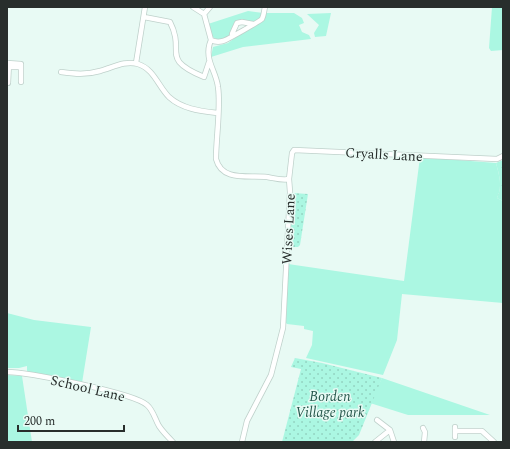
<svg xmlns="http://www.w3.org/2000/svg" width="510" height="449" font-family="Spectral,serif">
	<defs>
		<pattern id="forest-crowns" width="20" height="18" patternUnits="userSpaceOnUse"><rect width="20" height="18" fill="#abf7e2"/><path d="M2 6a3 3 0 1 1 6 0M12 15a3 3 0 1 1 6 0" fill="none" stroke="#93d4c2"/></pattern>
		<pattern id="park-dots" width="8" height="8" patternUnits="userSpaceOnUse"><rect width="8" height="8" fill="#abf7e2"/><path d="M2 2h.1M6 6h.1" fill="none" stroke="#93d4c2" stroke-width="1.8" stroke-linecap="round"/></pattern>
	</defs>
	<rect width="100%" height="100%" fill="#e8faf4"/>
	<path fill="#abf7e2" d="M492 7H503V50L491 51 489 48Z
		M248 11 263 13 258 22 240 21 226 39 218 40 211 36 208 24Z
		M266 13H294L302 18 304 23 299 25 302 32 309 35 311 39 243 47 211 57 213 47 228 43 243 32 257 25 264 19Z
		M331 13 326 36 315 37 314 33 319 25 307 14Z
		M420 157 496 163C499 175 503 186 497 198L503 201V303L402 294 397 340 383 375 306 358 312 345 313 331 304 329V326L287 324 286 323 288 264 404 281Z
		M7 313 34 320 91 327 82 383 30 373 27 371V366L19 368H7Z
		M7 375 22 376 32 442H7Z
		M382 378 490 415H408L370 403Z"/>
	<path fill="url(#forest-crowns)" d="M503 160V201L497 198C503 186 499 175 496 163Z"/>
	<path fill="url(#park-dots)" d="M293 193 308 194 300 245 298 247H289Z
		M295 358 322 363 382 378 359 435 352 442H282L301 369 291 367Z"/>
	<g fill="none" stroke-linecap="round" stroke-linejoin="round">
		<g stroke="#bfd1cb" stroke-width="6">
			<path id="minor" d="M193 7 204 14 211 40
				M204 14 210 7
				M144 17 170 22C186 53 159 58 204 77L209 62
				M232 34 237 23 242 22 253 24
				M211 40C203 59 216 70 218 87 221 107 216 138 216 159 222 182 248 175 267 177 274 178 283 181 289 179L290 192 283 328 271 375 247 421 242 442
				M211 40C215 42 219 42 223 41 227 40 260 21 262 19 264 15 264 11 265 7
				M7 63 21 64V82
				M136 63 145 7
				M7 67H18
				M61 72C75 74 86 75 100 71 112 68 125 60 138 64 154 69 158 86 169 97 182 109 201 111 217 113
				M8 83 9 63
				M289 179 292 153 294 150 497 159 503 156
				M7 372C27 372 134 393 147 405 153 410 155 419 159 426 163 432 168 437 173 442
				M377 420 390 430 394 442
				M455 427V437
				M423 428 425 432 424 442
				M455 431H482L494 442
				M375 442 390 430"/>
		</g>
		<use href="#minor" stroke="#fff" stroke-width="4.5"/>
	</g>
	<g text-anchor="middle" stroke-width="3" stroke-linejoin="round" paint-order="stroke">
		<g font-size="14" fill="#282e2c" stroke="#e8faf4">
			<text transform="translate(384 154) rotate(3)" y="5">Cryalls Lane</text>
			<text transform="translate(288 229) rotate(-87)" y="5">Wises Lane</text>
			<text transform="translate(88 388) rotate(13)" y="5">School Lane</text>
		</g>
		<g font-size="14" font-style="italic" fill="#26584c" stroke="#e8faf4">
			<text x="330" y="401">Borden<tspan x="330" dy="16">Village park</tspan></text>
		</g>
	</g>
	<rect width="510" height="449" fill="none" stroke="#282e2c" stroke-width="16"/>
	<path d="M18 425v6h106v-6" fill="none" stroke="#282e2c" stroke-width="2"/>
	<text x="24" y="425" font-size="12" fill="#282e2c" stroke="#e8faf4" stroke-width="3" paint-order="stroke">200 m</text>
</svg>
